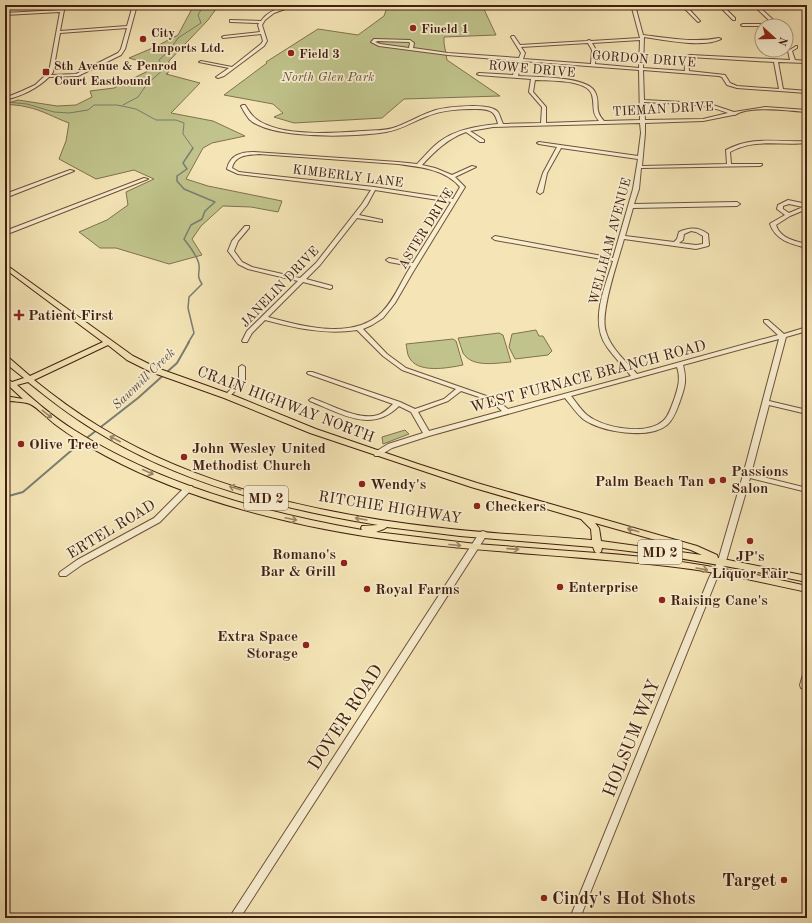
<svg xmlns="http://www.w3.org/2000/svg" width="812" height="923" font-family="'Old Standard TT',serif">
	<rect width="100%" height="100%" fill="#f5e5b6"/>
	<filter id="stains"><feTurbulence type="fractalNoise" baseFrequency=".005" numOctaves="4"/><feColorMatrix values="0 0 0 0 .2 0 0 0 0 .09 0 0 0 0 .02 0 0 0 .5 -.17"/></filter>
	<radialGradient id="worn" r=".72"><stop offset=".6" stop-color="#630" stop-opacity="0"/><stop offset="1" stop-color="#630" stop-opacity=".3"/></radialGradient>
	<path fill="#c0c38b" stroke="#81714e" d="M194 5H219L208 20 169 61 168 73 166 74 200 83 171 113 213 121 245 136 212 143 203 148 186 179 208 186 282 201 278 212 251 207 223 206 201 226 192 239 202 255 169 264 116 248H100L79 232 107 220 128 205 126 192 154 179 134 170 96 179 59 159 66 141 69 123C55 118 42 110 27 107 20 105 12 105 5 104L18 100 57 106 76 105 92 97 90 91 114 88 150 70 146 63 129 58 155 47 178 35Z
		M388 5H482L496 35 444 37V43L447 60 500 96 404 99 382 118 294 123 274 117 283 113 273 104 224 95 267 63 266 62 318 29 358 35 384 16Z
		M536 330 539 336H543L552 351 548 355 515 359 509 347 512 334Z
		M499 333 503 335 511 362C496 363 472 368 463 353 461 348 460 343 458 338Z
		M453 339 456 341 463 365C448 368 417 374 409 357 407 354 407 348 406 344Z
		M405 430 409 434 383 444 382 437Z"/>
	<g fill="none" stroke-linecap="round" stroke-linejoin="round">
		<path stroke="#797e73" stroke-width="1" d="M8 102 27 104 54 112 69 113 88 110 94 105H117L136 109 156 120H176L184 123 183 134 193 148 192 149
			M123 105 138 97 147 84 164 69 159 60 169 51 178 38 201 23 198 15 204 5"/>
		<path stroke="#797e73" stroke-width="1.5" d="M188 343 194 333 188 308 189 297 202 284C196 275 200 274 199 265 198 256 189 246 184 239L191 225 202 219 205 211 215 202 184 189 177 181V176L187 169 183 163 193 148"/>
		<path stroke="#797e73" stroke-width="2" d="M5 497 23 492 79 444 138 398 177 363 189 342"/>
		<g stroke="#6f503a" stroke-width="2">
			<path id="minor" d="M61 5H65L60 31 127 26 133 5H137L125 49 121 55 78 76 49 77C37 89 21 96 5 100V98L22 91 35 85 49 72 60 12 5 15V13L60 10ZM127 28 121 49 118 53 76 74 51 75 53 72 60 33Z
				M293 5H304L285 9 274 13 265 20 262 25 267 41 264 46 224 76 218 78 216 77 229 68 199 62 201 61 232 67 261 44 263 41 261 34 223 38 222 37 224 36 260 32 258 25 259 23 231 22H230V20L261 21C268 11 280 7 293 5Z
				M612 5 631 6V5H635V6L640 7 730 5 723 6 735 18V20H733L719 6 687 7 699 20 700 21 698 22 684 8 636 9 643 35C668 38 694 43 719 38L721 39C703 48 664 40 644 37L643 68 685 71 684 57 690 55 790 60 788 51 796 46H797V48L792 51 795 60 807 61V63L778 62 783 89 807 91V93L737 88 727 85 722 77 719 76 643 70 644 100 700 103 713 105 734 112 765 107 807 110V112C790 111 749 105 735 115H733L703 121 645 123V133L642 166 727 164 726 150C754 135 778 143 807 141V143C780 146 755 138 730 152L731 164H762V165L760 166 641 168 639 189 634 204 737 202 740 204 737 206 633 208 625 236 674 242 677 239 679 232C689 227 699 227 708 234L709 245 708 246 696 249 624 239C619 258 599 314 606 332 611 349 626 361 637 374L778 335 764 322V320H768L784 334 807 327V331L786 337 769 401 807 410V414L769 405 751 474 807 488V492L750 478 726 561 717 578 580 918H570L709 578 718 561 743 475 779 339 683 365C687 380 685 387 680 401 677 409 674 419 667 425 649 440 601 432 583 419 576 413 571 405 565 398L429 436 392 448 379 456H375L374 454 375 452 388 444 423 433 411 412 399 406C371 434 340 413 310 401L309 400 312 398 314 399C332 405 359 421 378 415 384 413 388 409 393 404L308 374 307 373 308 372H312L400 402 415 409 444 399 456 389 402 370 383 356 357 330C325 335 296 328 265 320L252 333 247 342H243L242 341 247 331 298 281 248 269 238 264 228 251 232 241 245 226H249V228L238 241 234 251 242 262 252 267 300 278 316 263 362 204 371 190 238 174 227 169C230 155 241 152 254 152L398 162 417 164C424 157 431 148 439 142 456 129 478 126 498 124 497 120 496 116 493 113 489 109 481 109 476 109 458 109 442 110 425 117 412 122 400 130 386 132 357 137 270 140 249 119 246 115 243 110 241 106L243 105H245C251 115 255 120 267 125 292 136 336 133 363 131 374 130 386 131 396 127 410 122 422 114 436 110 447 107 490 102 498 112 500 115 501 120 503 124L541 123 542 107 529 92 531 79 479 75 477 74 479 73 513 75 518 61 448 55 379 46 371 42 374 39 410 40 414 43 413 48 448 53 519 58 521 53 511 37 512 36H514L520 45 587 41 589 40 591 41 640 38 632 8ZM640 40 639 68 595 64 596 50 592 43ZM378 41 409 42 410 43 409 48 380 44 375 42ZM588 43 592 50 591 64 523 59 525 53 521 47ZM690 57 774 62 779 89 737 86 730 83 725 75 689 71 688 58ZM522 61 639 70 640 120 604 121C593 109 601 104 595 92 588 76 534 77 518 76ZM535 80C549 81 588 79 592 95 595 106 591 112 599 121L546 123V107L533 92ZM644 102C673 104 701 102 728 113L703 119 645 120ZM640 123 641 133 638 156 539 142 537 143 539 144 557 147 543 173 537 192 540 194 543 192 547 173 561 148 638 159 633 189 613 258 495 236 492 238 495 240 613 261C605 287 589 322 607 347 614 357 623 366 631 376L508 409 495 399 406 368 387 354 363 329 372 325 383 318 395 303 413 272 465 187 455 177 476 167 472 166 452 175 435 168 422 165C435 151 447 139 466 132L480 142H484V140L470 131 493 127ZM259 154 398 164C420 167 445 169 460 187L453 199 374 187 239 172 232 168C235 155 247 155 259 154ZM375 190 451 202 413 263 389 258 386 260 389 262 411 266C401 281 395 299 382 312 354 341 301 326 268 317L303 282 330 289 332 288V286L306 279 320 265 357 218 382 222V220L359 215 367 205ZM691 231 696 232 703 236V244L696 245 679 243 683 240 684 234ZM677 367C681 379 678 388 674 400 671 407 669 416 663 421 646 436 603 428 587 415 581 410 576 402 571 396ZM461 391 491 401 502 411 429 431 418 412 448 401Z
				M753 5H757L780 26H742L741 25 743 24H773Z
				M70 170 74 171 5 198V194Z
				M144 178 148 179 5 235V231Z
				M788 200 807 204V209L790 216 776 225C780 238 794 241 807 244V248C792 244 776 241 770 224L771 223 785 215 777 209 778 205ZM789 204 803 207 789 213 783 209V206Z
				M242 365 245 367V381L229 397H225L224 396 239 381V367Z
				M186 486H192L193 488 160 522 83 564 66 576H60L59 574 60 572 77 560 154 518Z
				M483 531 486 532 487 534 486 536 240 918H229L480 532Z
				M807 670V688L804 689 801 688 800 685 804 671Z"/>
		</g>
		<g stroke="#421f11" stroke-width="2">
			<path id="major" d="M5 264 133 356 157 368 230 394 316 429 418 464 477 483 697 546 717 555 718 558 807 576V582C739 568 671 555 602 548L601 552 599 553C669 558 738 570 807 586V592C761 582 714 571 667 566 537 551 407 551 279 519 220 505 160 485 106 456 89 447 72 437 56 425 49 420 37 407 30 404 23 401 12 402 5 400V396L23 399 10 387 5 388V377L12 382 24 378 5 363V357H8L30 376 103 342 5 269ZM108 345 127 360 151 372 224 398 310 433 471 487 581 519 591 529 592 540C542 536 492 534 442 528 325 515 203 489 100 427 77 413 55 397 34 380ZM28 382C49 399 71 416 94 430 179 483 280 509 378 525L362 526 361 528 362 530C261 512 161 485 74 430 53 417 35 401 17 385ZM595 523 691 550 702 555 601 541 599 528ZM387 527 460 536 593 547 595 552 597 553 476 544 376 532 384 529Z"/>
		</g>
		<use href="#minor" fill="#f8eed0" fill-rule="evenodd"/>
		<use href="#major" fill="#f5e5b6" fill-rule="evenodd"/>
	</g>
	<defs><path id="oneway-shaft" d="M-6 0H5M1.5-3L5.5 0L1.5 3" fill="none" stroke-width="1.6" stroke-linecap="round" stroke-linejoin="round"/></defs>
	<g stroke="#9c8264">
		<use href="#oneway-shaft" transform="translate(47 414) rotate(38)"/>
		<use href="#oneway-shaft" transform="translate(115 439) rotate(-153)"/>
		<use href="#oneway-shaft" transform="translate(148 472) rotate(24)"/>
		<use href="#oneway-shaft" transform="translate(235 488) rotate(-162)"/>
		<use href="#oneway-shaft" transform="translate(291 519) rotate(12)"/>
		<use href="#oneway-shaft" transform="translate(361 519) rotate(-170)"/>
		<use href="#oneway-shaft" transform="translate(633 530) rotate(-164)"/>
		<use href="#oneway-shaft" transform="translate(455 545) rotate(5)"/>
		<use href="#oneway-shaft" transform="translate(513 549) rotate(4)"/>
		<use href="#oneway-shaft" transform="translate(702 569) rotate(10)"/>
	</g>
	<g fill="#8f2418" stroke="#f8eed0" stroke-width="1.5">
		<circle cx="413" cy="28" r="4"/>
		<circle cx="143" cy="39" r="4"/>
		<circle cx="291" cy="53" r="4"/>
		<rect x="42" y="68" width="8" height="8" rx="2"/>
		<path d="M17 309h4v4h4v4h-4v4h-4v-4h-4v-4h4z"/>
		<circle cx="21" cy="444" r="4"/>
		<circle cx="184" cy="457" r="4"/>
		<circle cx="723" cy="480" r="4"/>
		<circle cx="712" cy="481" r="4"/>
		<circle cx="362" cy="484" r="4"/>
		<circle cx="477" cy="506" r="4"/>
		<circle cx="750" cy="541" r="4"/>
		<circle cx="344" cy="563" r="4"/>
		<circle cx="560" cy="587" r="4"/>
		<circle cx="367" cy="589" r="4"/>
		<circle cx="662" cy="600" r="4"/>
		<circle cx="306" cy="645" r="4"/>
		<circle cx="784" cy="880" r="4"/>
		<circle cx="544" cy="898" r="4"/>
	</g>
	<g text-anchor="middle" stroke-width="3.5" stroke-linejoin="round" paint-order="stroke">
		<g font-size="13" font-weight="bold" fill="#421f11" stroke="#f8eed0" text-anchor="start">
			<text x="421" y="33">Fiueld 1</text>
			<text x="151" y="37">City<tspan x="151" dy="15">Imports Ltd.</tspan></text>
			<text x="299" y="58">Field 3</text>
			<text x="54" y="70">8th Avenue &amp; Penrod<tspan x="54" dy="15">Court Eastbound</tspan></text>
		</g>
		<g font-size="13" fill="#421f11" stroke="#f8eed0">
			<text transform="translate(644 58) rotate(4)" y="5">GORDON DRIVE</text>
			<text transform="translate(532 68) rotate(5)" y="5">ROWE DRIVE</text>
			<text transform="translate(663 108) rotate(-3)" y="5">TIEMAN DRIVE</text>
			<text transform="translate(348 175) rotate(7)" y="5">KIMBERLY LANE</text>
			<text transform="translate(425 228) rotate(-58)" y="5">ASTER DRIVE</text>
			<text transform="translate(609 241) rotate(-75)" y="5">WELLHAM AVENUE</text>
			<text transform="translate(279 286) rotate(-46)" y="5">JANELIN DRIVE</text>
		</g>
		<g font-size="13" font-style="italic" fill="#685036" stroke="#f8eed0">
			<text x="328" y="81">North Glen Park</text>
		</g>
		<g font-size="13" font-style="italic" fill="#5d4e42" stroke="#f8eed0">
			<text transform="translate(143 378) rotate(-44)" y="5">Sawmill Creek</text>
		</g>
		<g fill="#f8eed0" stroke="#795d4a" stroke-width="1">
			<rect x="244" y="486" width="44" height="24" rx="3"/>
			<rect x="638" y="540" width="44" height="24" rx="3"/>
		</g>
		<g font-size="14" font-weight="bold" fill="#421f11">
			<text x="266" y="503">MD 2</text>
			<text x="660" y="557">MD 2</text>
		</g>
		<g font-size="15" font-weight="bold" fill="#421f11" stroke="#f8eed0" text-anchor="start">
			<text x="28" y="320">Patient First</text>
			<text x="29" y="449">Olive Tree</text>
			<text x="192" y="453">John Wesley United<tspan x="192" dy="17">Methodist Church</tspan></text>
			<text x="731" y="476">Passions<tspan x="731" dy="17">Salon</tspan></text>
			<text x="704" y="486" text-anchor="end">Palm Beach Tan</text>
			<text x="370" y="489">Wendy's</text>
			<text x="485" y="511">Checkers</text>
			<text x="336" y="559" text-anchor="end">Romano's<tspan x="336" dy="17">Bar &amp; Grill</tspan></text>
			<text x="750" y="561" text-anchor="middle">JP's<tspan x="750" dy="17">Liquor Fair</tspan></text>
			<text x="568" y="592">Enterprise</text>
			<text x="375" y="594">Royal Farms</text>
			<text x="670" y="605">Raising Cane's</text>
			<text x="298" y="641" text-anchor="end">Extra Space<tspan x="298" dy="17">Storage</tspan></text>
		</g>
		<g font-size="15" fill="#421f11" stroke="#f8eed0">
			<text transform="translate(588 376) rotate(-15)" y="5">WEST FURNACE BRANCH ROAD</text>
			<text transform="translate(286 404) rotate(21)" y="5">CRAIN HIGHWAY NORTH</text>
			<text transform="translate(390 507) rotate(9)" y="5">RITCHIE HIGHWAY</text>
			<text transform="translate(111 529) rotate(-31)" y="5">ERTEL ROAD</text>
		</g>
		<g font-size="18" fill="#421f11" stroke="#f8eed0">
			<text transform="translate(345 717) rotate(-57)" y="6">DOVER ROAD</text>
			<text transform="translate(631 738) rotate(-68)" y="6">HOLSUM WAY</text>
		</g>
		<g font-size="18" font-weight="bold" fill="#421f11" stroke="#f8eed0" text-anchor="end">
			<text x="776" y="886">Target</text>
			<text x="552" y="904" text-anchor="start">Cindy's Hot Shots</text>
		</g>
	</g>
	<rect width="812" height="923" fill="none" stroke="#f5e5b6" stroke-width="20"/>
	<rect x="6" y="6" width="800" height="911" fill="none" stroke="#421f11" stroke-width="2"/>
	<rect x="10" y="10" width="792" height="903" fill="none" stroke="#421f11"/>
	<g transform="translate(774 38) rotate(111)"><circle r="19" fill="#f8eed0" stroke="#af9b84"/>
	<path d="M0-3L7 15L0 10L-7 15Z" fill="#8f2418"/>
	<text y="-6" font-size="11" font-weight="bold" text-anchor="middle" fill="#421f11">N</text>
	</g>
	<rect width="100%" height="100%" filter="url(#stains)"/>
	<rect width="100%" height="100%" fill="url(#worn)"/>
</svg>
